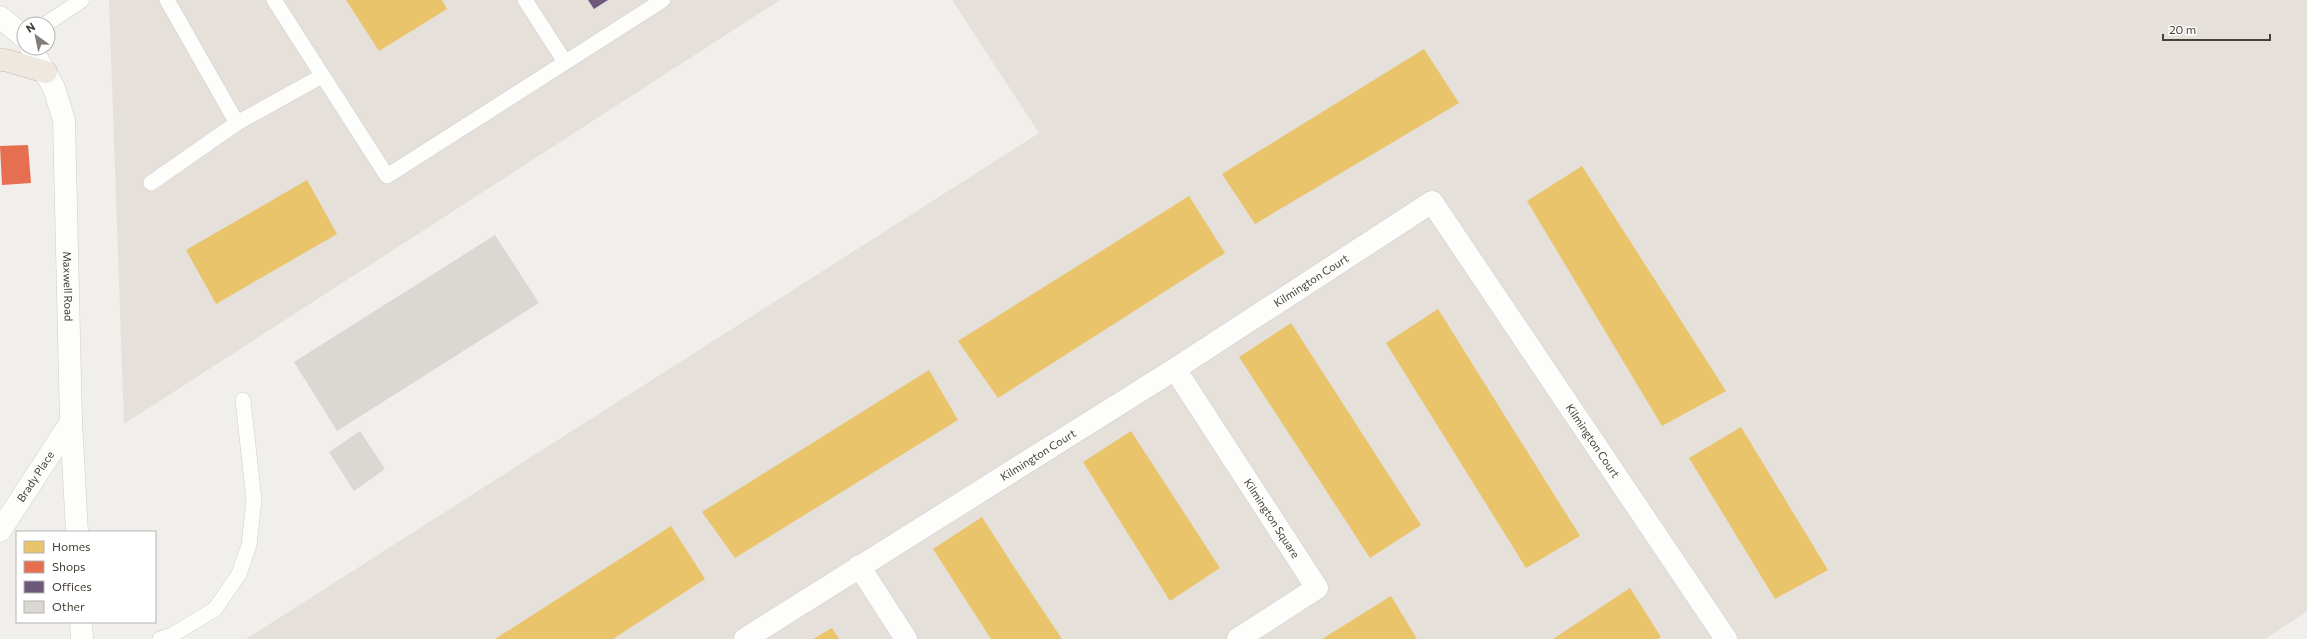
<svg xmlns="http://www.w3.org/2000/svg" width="2307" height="639" font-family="Commissioner,sans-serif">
	<rect width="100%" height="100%" fill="#f1efeb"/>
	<path fill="#e5e0da" d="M109 0H780L124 424Z
		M952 0H2307V611L2265 639H246L1039 133Z"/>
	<path fill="#e9c46a" d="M346 0H442L447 9 379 51Z
		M1424 49 1459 103 1255 224 1222 174Z
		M1582 166 1726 391 1662 426 1527 201Z
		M307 180 337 234 216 304 186 250Z
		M1189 196 1225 253 998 398 958 341Z
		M1438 309 1580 536 1526 568 1386 343Z
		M1291 323 1421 525 1370 558 1239 357Z
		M929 370 958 420 735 558 702 512Z
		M1741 427 1828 570 1775 599 1689 458Z
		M1131 431 1220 568 1170 601 1083 462Z
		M982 517 1020 576 1062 639H991L933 549Z
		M671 526 705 579 613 639H495Z
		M1630 588 1661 637 1657 639H1553Z
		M1391 596 1417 639H1322L1362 614Z
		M832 628 839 639H813Z"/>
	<path fill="#e76f51" d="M28 145 31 183 2 185 0 146Z"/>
	<path fill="#6d597a" d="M588 0H608L594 9Z"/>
	<path fill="#dbd8d4" d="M495 235 539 303 337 431 294 362Z
		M360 431 385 469 354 491 329 452Z"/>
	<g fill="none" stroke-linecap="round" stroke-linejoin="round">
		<g stroke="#cfcdc9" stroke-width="16">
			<path id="service" d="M274 0 387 176 663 0
				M525 0 565 62
				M46 24 82 0
				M237 123 322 76
				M151 183 237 123 167 0
				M160 639 174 634 215 609 239 574 249 545 254 500 243 400"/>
		</g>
		<g stroke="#cfcdc9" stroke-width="23">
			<g id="minor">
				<path id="s1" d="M1175 369 1317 588 1238 639"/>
				<path id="s2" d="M0 531 71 422"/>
				<path d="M859 566 906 639"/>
				<path id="s3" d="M745 639 1175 369 1432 202 1726 639"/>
			</g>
		</g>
		<g stroke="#cfcdc9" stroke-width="23">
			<g id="tertiary">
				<path d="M0 17 24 37"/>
				<path id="s4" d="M31 48 54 88 64 120 71 422 77 532"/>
				<path d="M81 622 82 639"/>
			</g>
		</g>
		<g stroke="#c6baa8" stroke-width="23">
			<path id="trunk" d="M0 60H5L46 72"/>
		</g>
		<use href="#service" stroke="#fdfdfc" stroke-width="15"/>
		<use href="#minor" stroke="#fdfdfc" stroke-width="22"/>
		<use href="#tertiary" stroke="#fdfdfc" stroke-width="22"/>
		<use href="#trunk" stroke="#eee8e0" stroke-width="22"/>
	</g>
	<g text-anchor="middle" stroke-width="4" stroke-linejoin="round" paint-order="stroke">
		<g font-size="11" fill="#474038" stroke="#fff">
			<text dy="4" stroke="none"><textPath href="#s3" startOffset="670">Kilmington Court</textPath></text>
			<text dy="4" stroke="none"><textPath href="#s4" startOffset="246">Maxwell Road</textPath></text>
			<text dy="4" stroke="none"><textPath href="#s3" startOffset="1102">Kilmington Court</textPath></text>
			<text dy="4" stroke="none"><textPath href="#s3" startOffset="346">Kilmington Court</textPath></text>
			<text dy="4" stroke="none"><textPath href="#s2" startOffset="65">Brady Place</textPath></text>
			<text dy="4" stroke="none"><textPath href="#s1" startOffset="178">Kilmington Square</textPath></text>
		</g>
	</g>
	<rect x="16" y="531" width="140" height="92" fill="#ffffff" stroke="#b5b3af"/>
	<rect x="24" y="541" width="20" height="12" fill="#e9c46a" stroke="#b5b3af"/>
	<text x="52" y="551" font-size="12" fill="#474038">Homes</text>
	<rect x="24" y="561" width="20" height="12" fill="#e76f51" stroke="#b5b3af"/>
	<text x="52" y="571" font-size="12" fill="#474038">Shops</text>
	<rect x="24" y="581" width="20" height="12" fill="#6d597a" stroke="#b5b3af"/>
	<text x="52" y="591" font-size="12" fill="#474038">Offices</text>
	<rect x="24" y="601" width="20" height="12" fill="#dbd8d4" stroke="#b5b3af"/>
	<text x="52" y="611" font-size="12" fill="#474038">Other</text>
	<g transform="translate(36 36) rotate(327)"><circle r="19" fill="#ffffff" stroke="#b5b3af"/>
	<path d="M0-3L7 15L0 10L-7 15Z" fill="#827d77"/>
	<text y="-6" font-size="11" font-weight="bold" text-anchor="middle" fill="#474038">N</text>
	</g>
	<path d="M2163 34v6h107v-6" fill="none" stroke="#474038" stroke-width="2"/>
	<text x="2169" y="34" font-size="12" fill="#474038" stroke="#ffffff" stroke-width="3" paint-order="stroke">20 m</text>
</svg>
